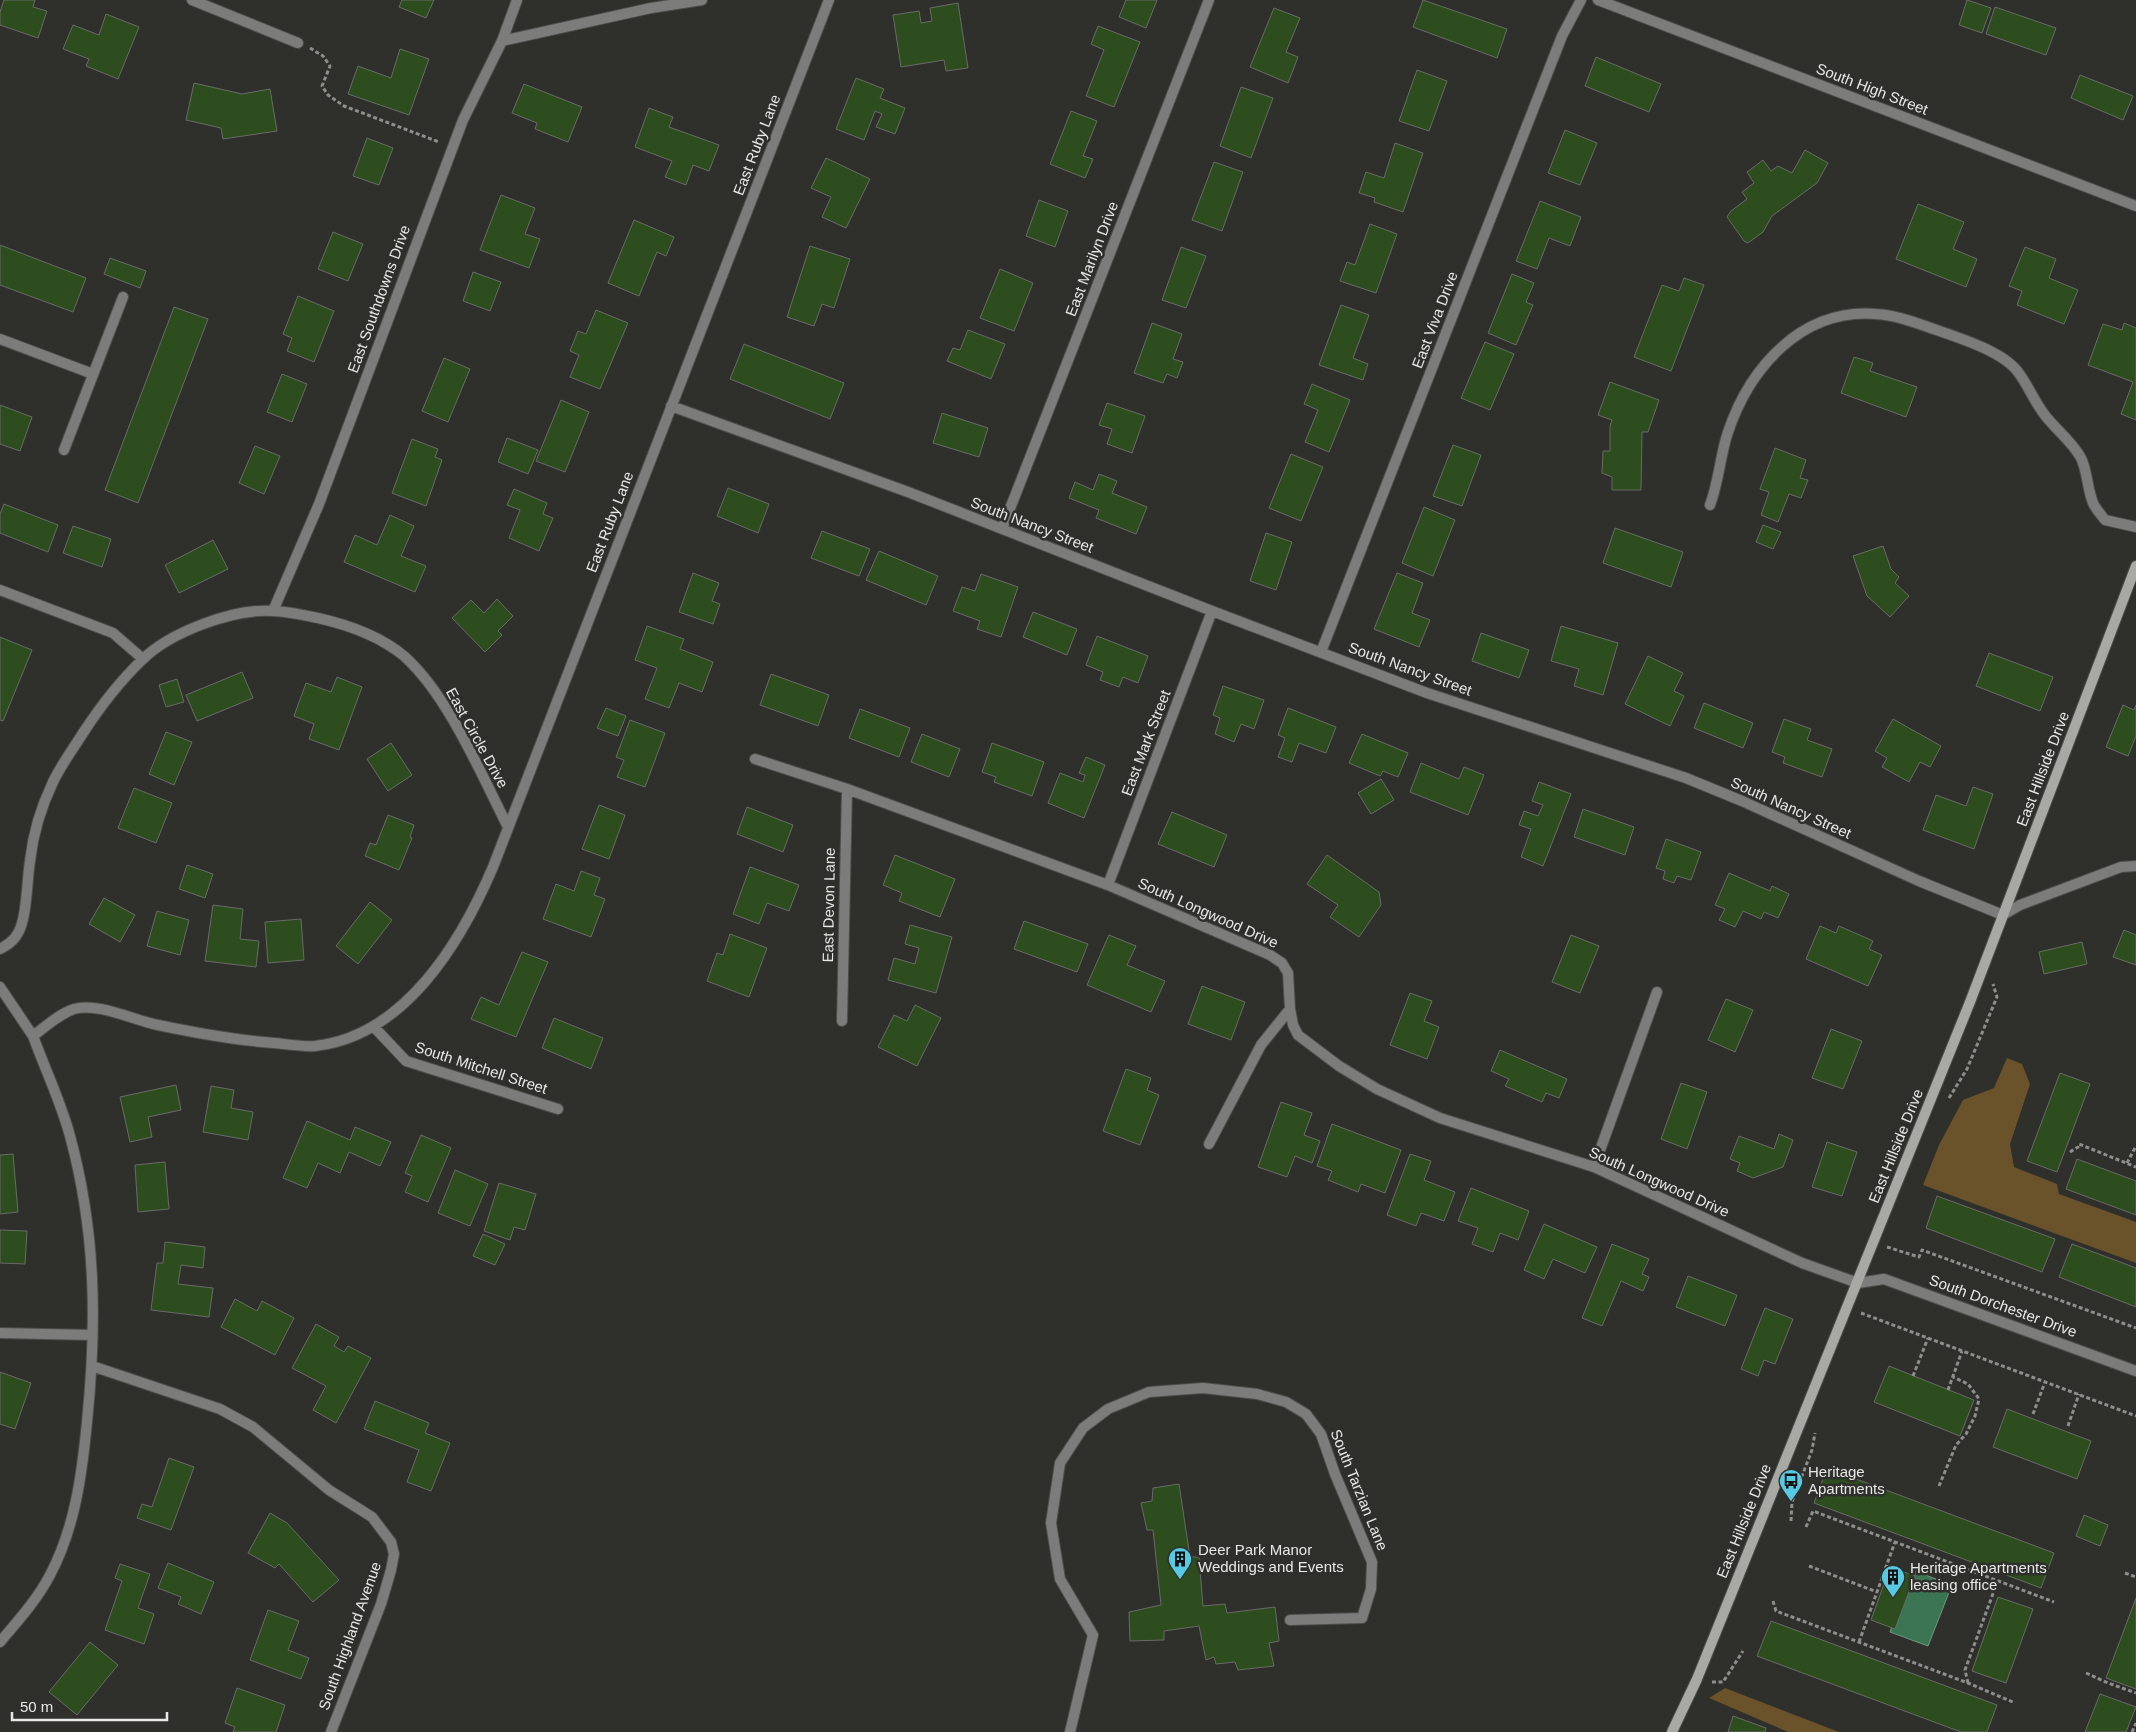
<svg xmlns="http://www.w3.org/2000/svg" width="2136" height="1732" font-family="Arial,sans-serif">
	<rect width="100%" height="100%" fill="#2f2f2c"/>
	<path fill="#6a522a" d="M2007 1058 2022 1064 2030 1084 2010 1144 2014 1167 2057 1184 2059 1194 2136 1222V1263L1923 1185 1939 1145 1963 1100 1994 1088Z
		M1725 1688 1839 1732H1788L1709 1698Z"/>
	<path fill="#3c7553" stroke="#70987f" d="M1912 1570 1952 1585 1928 1646 1890 1632Z"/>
	<path fill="#2e4d1f" stroke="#696b68" d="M4 0H35L33 7 47 11 38 38 0 25V12Z
		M402 0H434L426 18 399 7Z
		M1126 0H1157L1146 28 1119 17Z
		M1423 0 1507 29 1497 58 1413 27Z
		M1967 0 1991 8 1982 33 1959 25Z
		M958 3 968 68 946 71 944 60 901 67 893 15 919 11 921 23 932 21 930 8Z
		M1995 7 2056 28 2046 55 1986 34Z
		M1274 8 1300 18 1286 52 1298 57 1288 83 1250 67Z
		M106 14 139 27 118 79 86 66 89 59 63 49 73 25 99 35Z
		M1098 26 1140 42 1114 107 1086 96 1104 50 1091 44Z
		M400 49 429 59 409 115 348 94 358 66 391 78Z
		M1596 57 1661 84 1649 112 1585 86Z
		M1417 70 1447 81 1429 131 1399 121Z
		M2080 75 2133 96 2123 120 2071 98Z
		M856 78 884 89 880 98 905 108 895 134 876 127 882 114 875 111 864 140 836 129Z
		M194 83 242 94 270 89 277 131 223 139 221 128 186 120Z
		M524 84 582 107 568 142 535 129 537 123 512 113Z
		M1241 87 1273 98 1251 158 1220 146Z
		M649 108 673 117 669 127 719 145 709 171 693 165 686 185 665 177 672 161 635 147Z
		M1071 111 1097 121 1083 156 1093 159 1085 178 1050 164Z
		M1565 130 1597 143 1580 185 1548 173Z
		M367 138 393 148 379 185 353 176Z
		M1395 143 1423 153 1403 212 1374 202 1375 198 1359 193 1366 172 1384 178Z
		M1805 150 1828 163 1817 183 1772 216 1763 232 1748 243 1744 241 1727 217 1731 211 1747 199 1742 192 1754 183 1747 172 1763 160 1771 171 1778 166 1792 173Z
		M826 158 870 179 846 228 822 217 831 197 811 188Z
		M1214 162 1243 172 1222 231 1192 220Z
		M501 195 535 208 525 234 540 239 529 268 480 250Z
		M1039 200 1068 211 1055 247 1026 236Z
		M1540 201 1581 217 1570 246 1549 238 1537 269 1516 261Z
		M1918 204 1964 222 1953 249 1977 259 1966 287 1896 259Z
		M634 220 674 237 666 256 657 252 639 296 608 283Z
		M1370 224 1397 234 1376 293 1340 281 1347 262 1355 265Z
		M333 232 363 244 348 281 318 269Z
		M0 245 86 278 73 312 0 285Z
		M810 246 850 259 834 308 822 304 814 326 787 317Z
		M1181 247 1206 256 1186 308 1162 300Z
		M2025 247 2056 259 2049 278 2078 290 2064 324 2017 305 2022 291 2009 286Z
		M110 258 146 271 140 288 104 274Z
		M1000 269 1033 283 1014 331 980 318Z
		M473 272 501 282 490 311 463 301Z
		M1512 274 1534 283 1526 302 1533 305 1516 345 1488 333Z
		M1684 278 1704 285 1671 371 1634 357 1662 285 1679 291Z
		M298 296 334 311 314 362 287 351 292 338 283 334Z
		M1341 305 1369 315 1353 358 1368 364 1363 380 1319 365Z
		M174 307 208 319 138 503 105 490Z
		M596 310 628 323 600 389 570 377 579 355 570 351 578 331 586 334Z
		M1152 323 1182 334 1173 359 1183 362 1177 378 1167 374 1163 383 1134 373Z
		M2124 323 2136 328V420L2121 414 2133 382 2088 365 2103 324 2122 330Z
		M968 330 1005 344 991 379 947 361 953 348 960 350Z
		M1485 342 1514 354 1490 410 1461 398Z
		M744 344 844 383 830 419 730 379Z
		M1854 357 1873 363 1870 371 1917 387 1906 417 1841 393Z
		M444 358 470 369 448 422 422 411Z
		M282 374 307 384 292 422 267 412Z
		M1610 382 1659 400 1648 432H1642L1641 490H1612V477L1602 473 1603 451H1610V426L1612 420 1598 415Z
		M1312 384 1350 400 1329 452 1305 442 1318 410 1304 404Z
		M561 400 589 412 565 472 536 461Z
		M1107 403 1145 416 1132 453 1107 444 1112 429 1099 425Z
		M0 405 32 417 20 451 0 444Z
		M942 413 988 428 979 457 933 443Z
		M507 438 538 450 528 474 498 462Z
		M412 439 438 449 435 457 442 460 426 506 392 493Z
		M1453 445 1481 455 1462 506 1433 496Z
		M255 446 280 456 264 494 239 483Z
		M1775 448 1806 460 1800 478 1808 480 1801 498 1789 494 1778 522 1761 515 1769 492 1760 489Z
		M1291 454 1323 467 1301 521 1269 508Z
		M1099 474 1117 481 1112 493 1147 507 1136 534 1096 518 1099 510 1069 498 1075 482 1093 490Z
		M728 488 769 504 758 533 717 516Z
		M514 489 547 503 543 514 553 518 539 551 509 538 520 510 507 505Z
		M4 504 58 525 48 552 0 533V514Z
		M1424 507 1455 520 1433 576 1402 563Z
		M390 515 414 526 401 556 426 566 415 592 344 562 355 535 377 545Z
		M1763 525 1781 532 1773 549 1756 542Z
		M73 526 111 539 102 567 63 553Z
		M1615 528 1683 552 1671 587 1603 563Z
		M822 531 870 549 859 576 811 558Z
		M1266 533 1292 542 1276 590 1250 581Z
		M213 540 228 569 179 593 165 565Z
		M1883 546 1891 569 1899 577 1895 583 1909 596 1890 617 1867 596 1853 556Z
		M879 551 938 576 926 605 866 580Z
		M693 573 719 583 712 601 720 604 713 624 679 612Z
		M1397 573 1423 583 1412 613 1430 620 1419 647 1374 629Z
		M981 574 1018 587 1001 637 977 629 980 621 953 611 962 587 975 591Z
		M497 599 513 616 498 631 502 635 485 652 452 618 471 600 484 613Z
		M1033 612 1077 629 1067 655 1023 637Z
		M647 626 684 639 680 649 713 662 702 692 679 683 669 708 645 699 657 668 635 660Z
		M1561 626 1618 643 1603 695 1574 686 1579 669 1551 661Z
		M1481 633 1529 650 1519 678 1472 661Z
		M1097 636 1148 656 1138 683 1123 677 1119 687 1100 680 1103 672 1086 665Z
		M0 637 32 650 3 721 0 720Z
		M1989 653 2053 677 2040 711 1976 686Z
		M1648 656 1683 673 1674 691 1684 696 1670 726 1625 704Z
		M242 672 253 698 197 721 186 695Z
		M771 674 829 695 818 726 760 705Z
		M337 677 362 687 339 750 309 739 314 724 294 716 306 683 331 692Z
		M177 679 184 702 166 707 159 685Z
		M1223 686 1264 700 1254 729 1241 724 1234 742 1215 734 1220 718 1213 715Z
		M1704 703 1753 723 1743 748 1694 728Z
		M2123 705 2134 710 2136 705V736L2128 756 2106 747Z
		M606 708 626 716 618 736 597 728Z
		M1288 708 1336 727 1326 753 1299 743 1292 762 1278 757 1285 738 1278 735Z
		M860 709 910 728 899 757 849 738Z
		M1784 719 1811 729 1807 740 1832 749 1822 777 1783 763 1785 757 1772 752Z
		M1893 719 1941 746 1930 767 1920 762 1909 782 1882 767 1887 758 1875 751Z
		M630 720 665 733 645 787 617 777 624 760 616 757Z
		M166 732 192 742 174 785 149 774Z
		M922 734 960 749 949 777 911 762Z
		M1362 734 1408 753 1398 777 1383 771 1380 776 1349 763Z
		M391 743 412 775 388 791 367 759Z
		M992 743 1044 762 1032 796 994 782 996 777 982 772Z
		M1086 757 1105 765 1084 818 1048 803 1060 773 1083 782 1085 775 1079 773Z
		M1421 763 1459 779 1464 767 1484 775 1468 815 1410 792Z
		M1381 779 1394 800 1371 814 1358 793Z
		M1539 782 1571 794 1543 866 1521 857 1531 829 1519 825 1524 811 1538 816 1543 805 1532 801Z
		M1973 787 1993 794 1974 849 1923 830 1936 795 1966 806Z
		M134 788 172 803 156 843 118 828Z
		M599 805 625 815 609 859 582 849Z
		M747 807 793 825 783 852 737 834Z
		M1583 809 1634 827 1625 855 1574 837Z
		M1172 812 1227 835 1214 867 1158 844Z
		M388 815 414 825 410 837 412 838 399 870 365 856 370 843 376 845Z
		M1666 839 1701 852 1691 880 1677 876 1674 883 1663 879 1665 871 1656 868Z
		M895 855 955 879 940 917 899 901 902 893 883 885Z
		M1327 855 1379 892 1381 905 1359 937 1330 917 1338 905 1307 884Z
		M187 865 213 874 205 898 179 889Z
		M750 867 799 885 789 911 767 903 759 924 733 914Z
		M581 871 600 878 594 895 605 899 591 937 543 919 556 884 574 891Z
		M1729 873 1770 891 1772 886 1789 894 1778 918 1764 912 1761 919 1743 911 1735 927 1719 920 1725 909 1715 905Z
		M104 898 135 915 120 942 89 924Z
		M370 902 392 920 358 964 336 946Z
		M213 905 243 909 240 939 259 941 256 967 205 961Z
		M157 911 189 920 180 955 147 946Z
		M301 919 304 960 268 963 265 922Z
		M1024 921 1088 944 1077 972 1014 949Z
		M910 925 952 937 936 993 888 980 894 958 915 964 919 948 905 944Z
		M1820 926 1836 933 1839 926 1873 941 1869 949 1882 955 1868 986 1806 959Z
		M2124 930 2136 935V965L2113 957Z
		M730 934 767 948 749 997 707 981 717 953 723 955Z
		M1109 935 1136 946 1127 965 1165 981 1151 1012 1087 985Z
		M1571 935 1599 946 1580 993 1552 982Z
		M2082 942 2087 964 2044 974 2039 952Z
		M522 952 548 962 516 1037 471 1019 481 997 499 1005Z
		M1202 986 1245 1002 1231 1040 1188 1024Z
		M1410 993 1432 1001 1424 1021 1439 1027 1427 1059 1390 1045Z
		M1726 999 1753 1010 1735 1052 1708 1040Z
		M915 1005 941 1018 917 1066 878 1047 894 1015 907 1021Z
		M554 1018 603 1038 591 1069 542 1048Z
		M1831 1029 1862 1041 1843 1089 1812 1078Z
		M1500 1050 1567 1079 1559 1098 1546 1093 1542 1102 1505 1086 1509 1079 1491 1071Z
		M1126 1069 1151 1078 1147 1090 1159 1095 1140 1145 1103 1131Z
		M2060 1073 2090 1084 2057 1172 2027 1161Z
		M1681 1083 1707 1092 1687 1149 1661 1139Z
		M176 1085 181 1110 148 1117 152 1137 130 1142 120 1097Z
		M211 1086 234 1090 231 1108 253 1112 248 1140 203 1132Z
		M1281 1102 1312 1113 1304 1135 1320 1141 1312 1163 1295 1156 1287 1177 1258 1167Z
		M307 1121 350 1140 355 1127 391 1142 380 1166 349 1152 340 1173 318 1163 307 1188 283 1178Z
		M1332 1124 1401 1150 1385 1193 1361 1184 1358 1192 1328 1180 1332 1171 1317 1166Z
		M1779 1134 1793 1140 1783 1167 1753 1178 1737 1171 1740 1163 1730 1159 1739 1136 1774 1149Z
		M421 1135 451 1148 428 1202 405 1192 412 1176 405 1173Z
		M1827 1142 1857 1152 1842 1196 1812 1187Z
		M13 1154 18 1212 0 1214V1155Z
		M1410 1154 1431 1161 1424 1180 1455 1192 1444 1221 1421 1213 1416 1226 1387 1215Z
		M2077 1159 2136 1181V1215L2066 1189Z
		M165 1162 169 1209 138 1212 135 1165Z
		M455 1170 488 1184 470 1226 438 1213Z
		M499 1183 536 1194 525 1230 514 1227 510 1240 484 1231Z
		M1471 1188 1529 1211 1518 1240 1500 1233 1493 1252 1472 1244 1478 1228 1458 1221Z
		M1937 1196 2055 1239 2042 1272 1926 1228Z
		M1544 1224 1597 1247 1585 1273 1553 1259 1544 1279 1524 1270Z
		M0 1230 27 1231 25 1264 0 1263Z
		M483 1234 505 1244 495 1265 473 1256Z
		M165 1242 205 1247 203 1268 181 1265 178 1284 213 1288 209 1317 151 1310 157 1263H163Z
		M1612 1244 1649 1259 1642 1274 1649 1277 1643 1291 1621 1281 1602 1326 1582 1318Z
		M2072 1244 2136 1268V1307L2059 1277Z
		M1688 1276 1737 1295 1725 1326 1676 1307Z
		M235 1299 257 1311 262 1301 294 1318 275 1355 221 1327Z
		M1765 1308 1793 1319 1775 1364 1764 1360 1758 1376 1741 1369Z
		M316 1324 339 1337 334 1346 344 1352 348 1346 371 1358 336 1423 313 1410 326 1386 292 1368Z
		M1889 1366 1974 1400 1960 1436 1874 1402Z
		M0 1372 31 1383 15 1429 0 1424Z
		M375 1401 429 1423 425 1433 450 1443 431 1491 407 1482 419 1450 364 1429Z
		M2007 1409 2091 1441 2077 1479 1993 1447Z
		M169 1458 194 1467 171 1530 137 1518 142 1504 152 1507Z
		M1827 1468 2054 1553 2041 1588 1814 1503Z
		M1179 1484 1190 1557H1199L1203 1606 1225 1604 1227 1613 1275 1607 1279 1641 1269 1643 1274 1666 1238 1670 1235 1662 1216 1664 1214 1657 1206 1660 1199 1626 1164 1631V1640L1130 1641 1129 1612 1161 1605 1153 1530H1147L1141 1503 1152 1501 1153 1488Z
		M270 1513 287 1523 339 1580 313 1602 279 1564 275 1568 248 1553Z
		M2084 1515 2108 1525 2100 1546 2076 1536Z
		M168 1563 214 1582 201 1614 178 1604 181 1597 158 1588Z
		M120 1564 150 1574 138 1608 154 1614 144 1644 105 1630 122 1581 115 1578Z
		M1890 1567 1915 1576 1895 1629 1871 1620Z
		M1998 1597 2033 1609 2006 1683 1972 1671Z
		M2136 1598V1689L2106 1678Z
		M268 1610 299 1621 288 1650 309 1658 301 1679 250 1660Z
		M1771 1621 1997 1705 1987 1732H1961L1757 1656Z
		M90 1642 118 1665 77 1715 49 1692Z
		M237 1688 285 1705 276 1732H233L235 1727 225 1723Z
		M2100 1694 2136 1707 2126 1732H2085Z
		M1733 1716 1766 1728 1765 1732H1728Z"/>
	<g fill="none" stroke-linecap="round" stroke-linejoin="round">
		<g stroke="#4d4d4a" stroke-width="12">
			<path id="service" d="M64 450 123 297
				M1710 505C1719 481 1720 456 1728 432 1750 367 1802 308 1876 314 1894 315 1911 321 1928 327 1953 336 2002 350 2018 372 2028 385 2034 401 2044 414 2055 429 2072 441 2081 458 2088 472 2087 491 2094 505 2097 510 2101 515 2105 520L2136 527
				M1070 1732 1093 1635 1060 1579 1051 1523 1060 1463 1083 1428 1108 1409 1149 1392 1203 1388 1257 1394 1286 1402 1306 1414 1321 1434 1335 1474 1372 1562 1371 1589 1362 1618 1290 1620"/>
		</g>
		<g stroke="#4d4d4a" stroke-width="12">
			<path id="minor" d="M192 0 298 43
				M502 41 651 8 702 0
				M0 339 93 374
				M671 406 908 492 1212 611 1427 693 1686 778 1742 801 1919 881 2003 915 2020 905 2121 867 2136 866
				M1002 529 1209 0
				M0 590 113 633 143 659
				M273 611 319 504 463 120 502 41 517 0
				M1321 652 1562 36 1581 0
				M755 759 847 789 1108 885 1270 955 1282 963 1288 973 1290 1009 1293 1025 1298 1035 1339 1066 1377 1089 1440 1118 1594 1167 1802 1263 1858 1283 1884 1279 2136 1371
				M1108 885 1212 611
				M0 949C7 945 14 941 18 933 27 918 27 879 30 861 33 834 41 807 53 782 61 765 73 749 83 733 100 707 119 682 142 660 170 632 234 608 274 611 289 612 304 615 318 618 349 625 380 636 404 656 448 695 481 774 508 827
				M0 987 33 1036C45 1027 59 1014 74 1009 98 1002 133 1020 158 1025 196 1033 235 1040 274 1043 287 1044 302 1047 315 1046 405 1036 461 942 493 867L829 0
				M842 1021 847 789
				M374 1027 406 1061 558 1109
				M1209 1144 1261 1045 1290 1009
				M1594 1167 1657 992
				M0 1333 92 1335
				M92 1366 220 1409 253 1427 329 1490 372 1517 391 1542 394 1554 391 1570 381 1604 331 1732
				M0 1642C17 1622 37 1600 50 1575 75 1528 82 1474 87 1422 97 1323 96 1232 70 1136 61 1102 45 1069 33 1036"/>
		</g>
		<g stroke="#4d4d4a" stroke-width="12">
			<path id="tertiary" d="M1598 0 2136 206"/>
		</g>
		<g stroke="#4d4d4a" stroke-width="12">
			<path id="secondary" d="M1672 1732 1697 1679 1970 1002 2136 566"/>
		</g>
		<path stroke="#8e8f8c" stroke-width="3" stroke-dasharray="4 2.5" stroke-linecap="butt" d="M310 48 323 56 330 66 322 86 328 95 344 106 439 142
			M1949 1098 1967 1069 1997 997 1993 984
			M2070 1152 2078 1147 2079 1144 2136 1167
			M2127 1163 2136 1146
			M1887 1247 1919 1257 1922 1250 2136 1328
			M1861 1313 2136 1416
			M1913 1376 1928 1338
			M1948 1390 1962 1351
			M2033 1414 2045 1382
			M2068 1426 2079 1394
			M1939 1486 1956 1445 1966 1434 1975 1416 1979 1399 1968 1384 1953 1377
			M1791 1521 1792 1502 1812 1450 1815 1433
			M1806 1527 1813 1511 2054 1602
			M1809 1566 1877 1592
			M2125 1573 2136 1577
			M1773 1601 1776 1611 1968 1683 2015 1703
			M1859 1642 1895 1542
			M2086 1673 2108 1683 2136 1693
			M1712 1682H1723L1743 1651
			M1968 1683 1965 1670 1998 1580
			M2132 1732 2136 1723"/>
		<use href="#service" stroke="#7c7c7b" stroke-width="10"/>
		<use href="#minor" stroke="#7c7c7b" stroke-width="10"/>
		<use href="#tertiary" stroke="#7c7c7b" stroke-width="10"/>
		<use href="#secondary" stroke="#a8a8a5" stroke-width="10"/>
	</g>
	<defs>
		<g id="bus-pin" transform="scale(1.25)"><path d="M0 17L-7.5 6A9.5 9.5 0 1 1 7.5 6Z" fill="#57c9e2" stroke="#2f2f2c"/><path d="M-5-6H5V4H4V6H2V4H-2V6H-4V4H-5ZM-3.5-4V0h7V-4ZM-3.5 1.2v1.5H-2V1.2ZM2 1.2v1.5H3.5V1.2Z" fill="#111"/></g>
		<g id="building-pin" transform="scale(1.25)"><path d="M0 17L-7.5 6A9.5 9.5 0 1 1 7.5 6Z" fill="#57c9e2" stroke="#2f2f2c"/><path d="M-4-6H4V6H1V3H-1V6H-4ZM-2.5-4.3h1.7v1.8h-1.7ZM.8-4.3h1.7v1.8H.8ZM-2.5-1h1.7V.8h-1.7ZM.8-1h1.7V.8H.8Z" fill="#111"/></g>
	</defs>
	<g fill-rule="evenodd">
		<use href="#bus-pin" x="1791" y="1481"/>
		<use href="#building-pin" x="1180" y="1559"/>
		<use href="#building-pin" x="1893" y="1577"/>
	</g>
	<g text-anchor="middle" stroke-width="5" stroke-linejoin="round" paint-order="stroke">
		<g font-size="15" fill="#e8e9e7" stroke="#2f2f2c">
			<text transform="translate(1872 89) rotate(21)" y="5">South High Street</text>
			<text transform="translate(757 145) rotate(-69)" y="5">East Ruby Lane</text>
			<text transform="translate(1092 259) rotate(-69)" y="5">East Marilyn Drive</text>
			<text transform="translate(379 299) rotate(-70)" y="5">East Southdowns Drive</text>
			<text transform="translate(1435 320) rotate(-69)" y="5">East Viva Drive</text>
			<text transform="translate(610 522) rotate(-69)" y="5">East Ruby Lane</text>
			<text transform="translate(1032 525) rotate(21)" y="5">South Nancy Street</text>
			<text transform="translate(1410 669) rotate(20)" y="5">South Nancy Street</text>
			<text transform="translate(477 738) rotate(61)" y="5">East Circle Drive</text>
			<text transform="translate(1146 743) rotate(-69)" y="5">East Mark Street</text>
			<text transform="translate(2043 769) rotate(-69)" y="5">East Hillside Drive</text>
			<text transform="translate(1791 808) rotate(24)" y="5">South Nancy Street</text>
			<text transform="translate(829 905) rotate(-89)" y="5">East Devon Lane</text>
			<text transform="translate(1208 913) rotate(24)" y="5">South Longwood Drive</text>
			<text transform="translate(481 1068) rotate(18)" y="5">South Mitchell Street</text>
			<text transform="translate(1896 1146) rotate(-68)" y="5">East Hillside Drive</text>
			<text transform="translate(1659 1182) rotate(24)" y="5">South Longwood Drive</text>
			<text transform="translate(2003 1306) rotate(20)" y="5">South Dorchester Drive</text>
			<text transform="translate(1359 1490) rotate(68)" y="5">South Tarzian Lane</text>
			<text transform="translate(1744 1521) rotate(-68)" y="5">East Hillside Drive</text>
			<text transform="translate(350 1636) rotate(-70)" y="5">South Highland Avenue</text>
		</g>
		<g font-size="15" fill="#e8e9e7" stroke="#2f2f2c" text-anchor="start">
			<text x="1808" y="1477">Heritage<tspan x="1808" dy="17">Apartments</tspan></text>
			<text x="1198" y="1555">Deer Park Manor<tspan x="1198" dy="17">Weddings and Events</tspan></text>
			<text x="1910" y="1573">Heritage Apartments<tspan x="1910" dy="17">leasing office</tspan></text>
		</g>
	</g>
	<path d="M12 1712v8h155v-8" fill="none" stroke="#e8e9e7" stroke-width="2.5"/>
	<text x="20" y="1712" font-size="15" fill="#e8e9e7" stroke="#2f2f2c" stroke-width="4" paint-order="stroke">50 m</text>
</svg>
